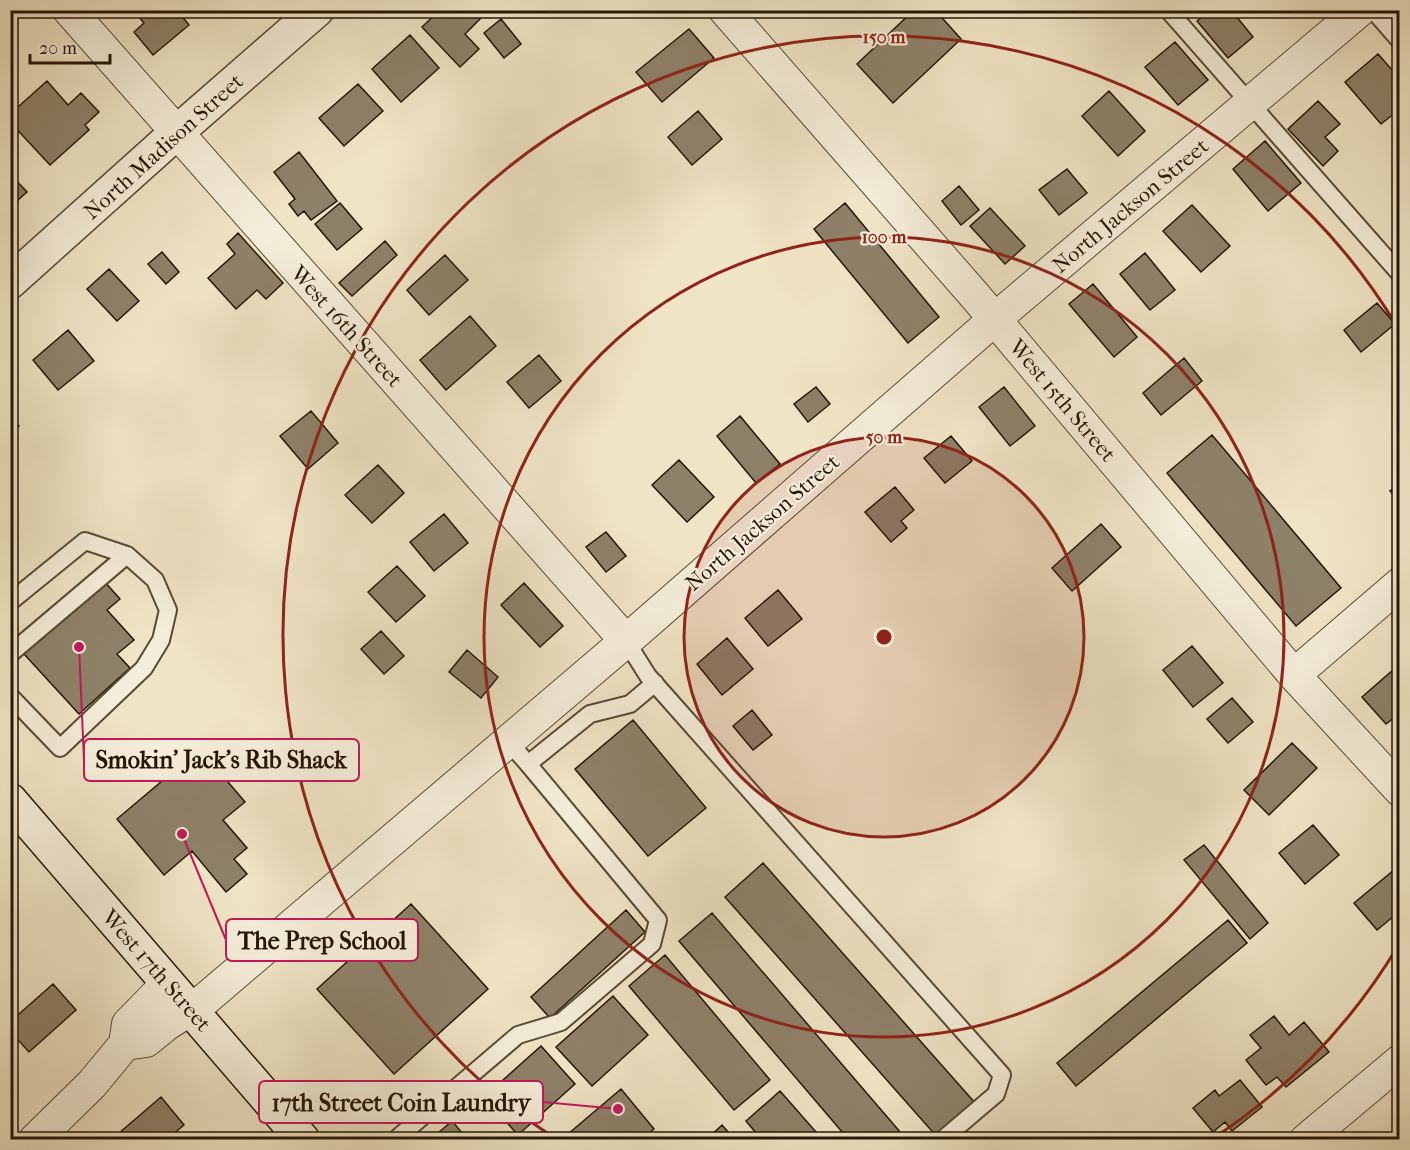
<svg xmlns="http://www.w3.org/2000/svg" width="1410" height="1150" font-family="'IM FELL French Canon',serif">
	<rect width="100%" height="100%" fill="#efe4c5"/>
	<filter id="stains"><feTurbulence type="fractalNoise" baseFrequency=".00333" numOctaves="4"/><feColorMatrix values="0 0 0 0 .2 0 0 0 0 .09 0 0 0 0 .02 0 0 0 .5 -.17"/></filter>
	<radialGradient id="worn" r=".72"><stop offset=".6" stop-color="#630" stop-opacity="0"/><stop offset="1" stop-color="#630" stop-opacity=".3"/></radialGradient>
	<path fill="#8e8169" stroke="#241605" stroke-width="1.5" d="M133 10H177L189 25 153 55 134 32 144 23Z
		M440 10H477L483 16 465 34 479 49 460 67 422 27Z
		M914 10H935L961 39 893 103 857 64Z
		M1210 10H1231L1253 37 1228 58 1197 21Z
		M501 19 521 44 504 58 484 33Z
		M689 29 714 58 662 102 636 72Z
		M410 35 439 68 401 102 372 69Z
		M1175 42 1208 80 1178 105 1145 67Z
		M1378 54 1400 79V109L1381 124 1345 82Z
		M47 81 68 105 81 93 99 112 85 125 89 130 50 165 10 122V114Z
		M358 84 383 111 344 146 319 118Z
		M1109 91 1145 131 1118 156 1082 116Z
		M1318 101 1340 124 1325 137 1338 151 1323 166 1288 129Z
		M698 111 722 139 692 165 668 137Z
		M1265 141 1301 183 1268 211 1233 169Z
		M299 152 337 201 311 220 304 211 298 216 289 204 295 199 274 172Z
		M1067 169 1087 193 1059 215 1039 190Z
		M10 174 27 192 10 207Z
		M959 186 979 210 961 225 942 201Z
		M340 203 362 229 337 250 315 224Z
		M845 203 939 317 908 343 814 229Z
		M1192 205 1230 246 1201 272 1163 231Z
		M990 208 1025 246 1005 264 970 226Z
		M238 233 283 283 266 299 257 290 236 309 208 278 235 254 227 244Z
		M385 241 397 255 352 296 339 283Z
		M162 252 179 272 166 284 148 264Z
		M1145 253 1175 290 1150 310 1120 274Z
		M445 255 468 280 429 315 407 290Z
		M109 269 139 301 117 321 87 289Z
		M1093 284 1137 337 1114 357 1069 304Z
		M1377 303 1395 324 1361 352 1344 330Z
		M470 316 496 346 446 390 420 360Z
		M68 330 94 361 58 390 33 360Z
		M539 355 561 381 529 408 507 382Z
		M1184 358 1202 381 1161 415 1143 393Z
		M816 387 830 404 808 422 794 404Z
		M1004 387 1035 426 1010 446 979 407Z
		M311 411 338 443 308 469 280 436Z
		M740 416 780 464 756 483 717 436Z
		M10 417 19 426 10 434Z
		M1212 435 1341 588 1296 626 1167 473Z
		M951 436 972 461 945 483 924 458Z
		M679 460 714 497 687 522 652 485Z
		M378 465 404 493 372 523 345 495Z
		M1400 484V503L1390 491Z
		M895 487 914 510 901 521 907 528 891 542 865 512Z
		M444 514 468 543 434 571 410 542Z
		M1101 524 1121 547 1072 591 1052 568Z
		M606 532 626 556 606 572 586 547Z
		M397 566 425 596 396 622 368 592Z
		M104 581 120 599 107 610 134 640 117 654 130 668 79 714 24 654Z
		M524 583 563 626 540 647 501 605Z
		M778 590 802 619 768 646 745 618Z
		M381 631 404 656 384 674 361 649Z
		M727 638 753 669 722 695 697 664Z
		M1192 646 1223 683 1193 707 1163 670Z
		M467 650 498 677 481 698 449 672Z
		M1400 664V713L1386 724 1362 697Z
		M1232 698 1253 722 1228 743 1207 719Z
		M752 710 772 735 753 750 733 726Z
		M633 720 706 808 648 856 575 769Z
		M1292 743 1317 768 1269 815 1244 790Z
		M200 749 245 802 223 820 247 848 234 859 247 874 226 892 192 851 164 875 117 819Z
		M1313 825 1339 855 1305 884 1279 853Z
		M1204 845 1268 923 1250 939 1184 860Z
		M763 863 976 1104 938 1138 725 897Z
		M1394 870 1400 876V911L1377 930 1354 903Z
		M411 904 488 989 394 1074 317 989Z
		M626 910 645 932 550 1018 531 997Z
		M712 913 907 1140H849L679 941Z
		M1228 920 1247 943 1076 1086 1057 1063Z
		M665 955 770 1080 734 1110 629 986Z
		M53 984 76 1010 29 1052 10 1031V1022Z
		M613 996 648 1035 592 1086 556 1047Z
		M1274 1016 1289 1035 1304 1022 1329 1052 1286 1087 1277 1077 1266 1085 1246 1060 1261 1048 1250 1035Z
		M541 1046 575 1084 518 1135 484 1097Z
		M1240 1080 1262 1107 1232 1131 1225 1122 1213 1132 1193 1108 1215 1090 1219 1096Z
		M621 1089 654 1129 642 1140H561Z
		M780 1091 823 1140H762L746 1121Z
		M161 1097 184 1125 166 1140H111Z
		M452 1121 468 1140H430Z
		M722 1125 735 1140H706Z"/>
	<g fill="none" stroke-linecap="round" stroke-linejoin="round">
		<g stroke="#574a35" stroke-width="20">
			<path id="service" d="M1168 10 1400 274
				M1373 10 1400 41
				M10 602 85 541 127 555 155 580 168 610 161 640 144 668 60 748 10 696
				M626 641 648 676 1002 1075 996 1094 942 1140
				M10 654 127 555
				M508 741 528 764 590 714 630 704 655 683
				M395 1140 518 1035 561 1022 652 944 658 920 528 764"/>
		</g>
		<g stroke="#574a35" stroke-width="34">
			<path id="minor" d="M69 10 626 641
				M725 10 976 297 1294 675 1400 790
				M1294 675 1400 584
				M125 1044 146 1041 167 1024 202 1002 626 641 995 319 1360 10
				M35 1140 92 1084 125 1044 128 1024 168 983
				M1306 1140 1400 1061"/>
		</g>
		<g stroke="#574a35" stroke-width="36">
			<path id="tertiary" d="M10 282 176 133 317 10"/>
		</g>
		<g stroke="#241605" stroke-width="36">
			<path id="secondary" d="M10 800 303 1140"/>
		</g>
		<use href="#service" stroke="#f5edd9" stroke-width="16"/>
		<use href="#minor" stroke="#f5edd9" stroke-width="32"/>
		<use href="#tertiary" stroke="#f5edd9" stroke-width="33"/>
		<use href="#secondary" stroke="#f5edd9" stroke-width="33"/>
	</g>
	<circle cx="884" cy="637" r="200" fill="#8f2418" fill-opacity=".12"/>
	<g fill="none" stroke="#8f2418" stroke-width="3">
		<circle cx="884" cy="637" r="200"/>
		<circle cx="884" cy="637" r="400"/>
		<path d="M1398 946A600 600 0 0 1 1215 1137M553 1137A600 600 0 1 1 1398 328"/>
	</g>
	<g text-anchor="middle" stroke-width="4.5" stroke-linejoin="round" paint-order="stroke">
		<g font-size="22" fill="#241605" stroke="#f5edd9">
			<text transform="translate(163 146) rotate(-42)" y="8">North Madison Street</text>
			<text transform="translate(1130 205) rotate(-40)" y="8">North Jackson Street</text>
			<text transform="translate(347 326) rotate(48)" y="8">West 16th Street</text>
			<text transform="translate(1063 400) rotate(50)" y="8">West 15th Street</text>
			<text transform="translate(762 522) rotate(-41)" y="8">North Jackson Street</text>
			<text transform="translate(157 970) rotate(49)" y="8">West 17th Street</text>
		</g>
	</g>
	<circle cx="884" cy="637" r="9" fill="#8f2418" stroke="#f5edd9" stroke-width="3"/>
	<g font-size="18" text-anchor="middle" font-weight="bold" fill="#8f2418" stroke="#f5edd9" stroke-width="4.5" stroke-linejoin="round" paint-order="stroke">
		<text x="884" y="43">150 m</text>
		<text x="884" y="243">100 m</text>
		<text x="884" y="443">50 m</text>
	</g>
	<path fill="none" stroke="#c2185b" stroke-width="2" d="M79 647L84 760M182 834L226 940M618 1109L543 1102"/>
	<g fill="#c2185b" stroke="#f5edd9" stroke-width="2">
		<circle cx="79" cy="647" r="6"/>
		<circle cx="182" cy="834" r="6"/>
		<circle cx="618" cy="1109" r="6"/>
	</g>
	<g fill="#f5edd9" stroke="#c2185b" stroke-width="2">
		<rect x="84" y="739" width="275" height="42" rx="6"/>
		<rect x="226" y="919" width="192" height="42" rx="6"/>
		<rect x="259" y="1081" width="284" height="42" rx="6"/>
	</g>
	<g font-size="24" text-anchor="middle" font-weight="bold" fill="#241605">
		<text x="221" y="768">Smokin' Jack's Rib Shack</text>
		<text x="322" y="949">The Prep School</text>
		<text x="401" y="1111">17th Street Coin Laundry</text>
	</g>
	<rect width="1410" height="1150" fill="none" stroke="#efe4c5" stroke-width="36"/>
	<rect x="12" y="12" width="1386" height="1126" fill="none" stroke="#241605" stroke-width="3"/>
	<rect x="18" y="18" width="1374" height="1114" fill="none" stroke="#241605" stroke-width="1.5"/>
	<path d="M30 54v9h80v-9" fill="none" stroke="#241605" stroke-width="3"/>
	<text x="39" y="54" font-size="18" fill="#241605" stroke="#f5edd9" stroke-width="4.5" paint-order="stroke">20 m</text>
	<rect width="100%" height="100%" filter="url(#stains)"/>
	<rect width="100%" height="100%" fill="url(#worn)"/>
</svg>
